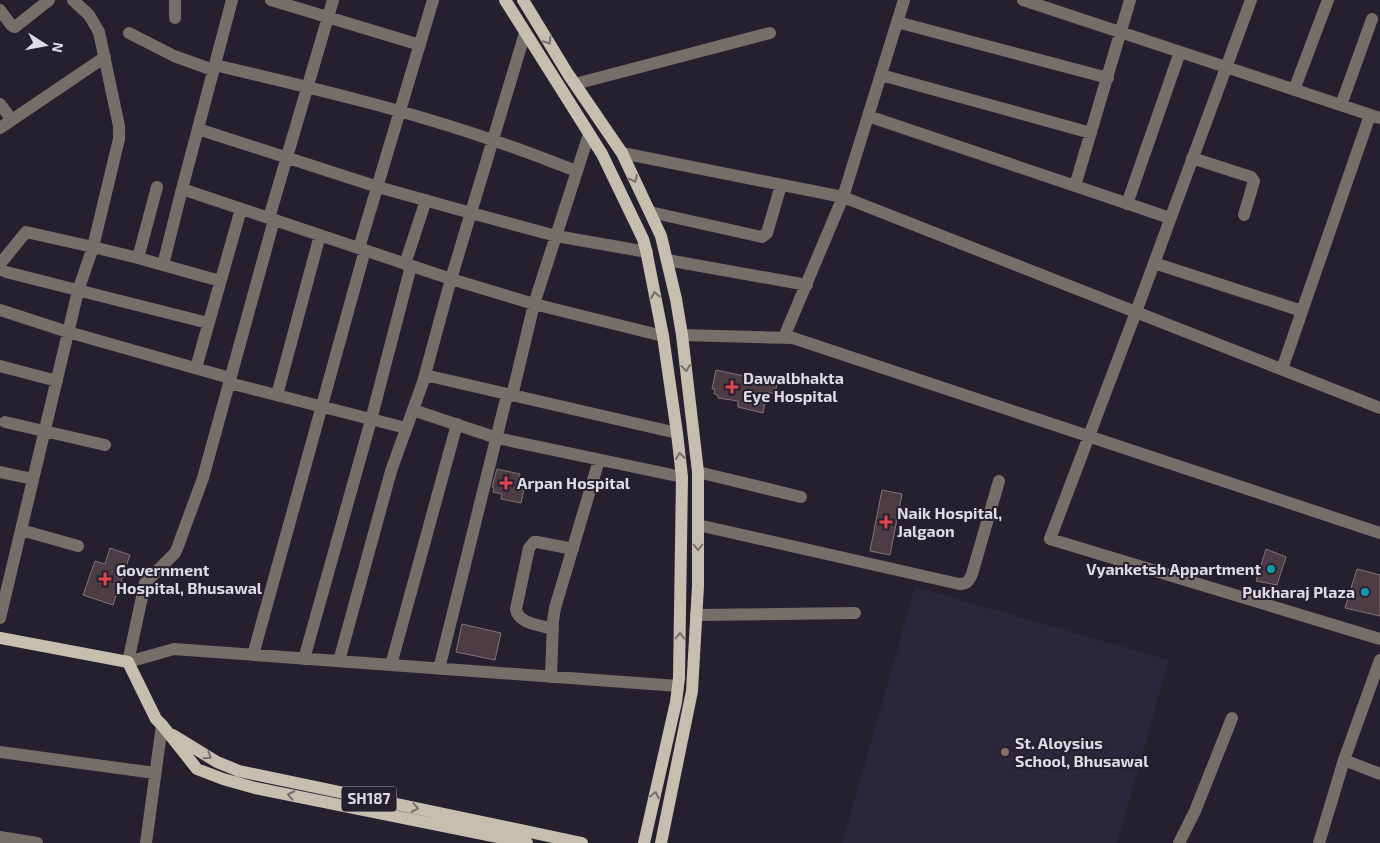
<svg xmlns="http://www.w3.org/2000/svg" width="1380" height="843" font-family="'Exo 2',sans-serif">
	<rect width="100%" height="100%" fill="#24202e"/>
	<path fill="#2c263a" d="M915 587 1169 660 1117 843H842Z"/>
	<path fill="#4e3c44" stroke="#847079" d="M716 370 777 383 775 394 767 392 763 413 738 407V401L718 398V395L714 394 715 389H712Z
		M497 469 520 474 518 484 525 485 521 503 501 499 502 494 493 492 494 488 492 487Z
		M882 490 902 494 890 555 870 551Z
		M110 548 130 555 113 605 83 595 95 561 105 564Z
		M1266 549 1286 557 1277 585 1256 581Z
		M1357 569 1380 575V616L1345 608Z
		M462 624 501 633 495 660 456 652Z"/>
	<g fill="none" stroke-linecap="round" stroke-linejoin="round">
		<path stroke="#747069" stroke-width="12" d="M232 0 182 189 451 279 534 304 663 336
			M271 0 420 45
			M1023 0 1380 118
			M1251 0 1136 312 1050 539 1380 639
			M0 10 12 26 15 27 49 0
			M175 18V0
			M897 22 1108 78
			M129 33 174 56 213 70
			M215 65C308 87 403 109 495 141 522 150 550 161 577 171
			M881 75 1091 133
			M575 84 770 33
			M1294 90 1328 0
			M0 104 12 120
			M1341 105 1372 19
			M868 116 1170 218
			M0 128 105 57
			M198 129 378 187 471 213 556 236 647 252
			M622 153 843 197 1380 408
			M1192 158 1251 177 1254 181 1244 215
			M1075 186 1130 0
			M1127 204 1180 52
			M650 212 762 237 767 233 781 185
			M269 218 333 0
			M274 220 203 478 178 546 175 553 145 583 128 662 174 649 678 686
			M359 248 433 0
			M138 258 157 187
			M667 260 807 285
			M1154 263 1302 311
			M0 264 26 232 93 247 119 139V126L99 32 89 15 73 0
			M405 264 426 200
			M163 265 220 281
			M0 269 6 272 208 323
			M0 310 68 332 230 378
			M682 335 793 338 1380 533
			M784 337 843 197 904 0
			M0 366 57 381
			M196 368 241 209
			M1282 369 1370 115
			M425 375 677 433
			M229 383 406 428
			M277 395 320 235
			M512 396 534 304 589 134
			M413 410 497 438 682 477
			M5 422 105 445
			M0 472 33 479
			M698 472 801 497
			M698 525 959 584C967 584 969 581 972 574L999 481
			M21 530 78 546
			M696 615 855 613
			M0 618 78 291 93 247 138 258 163 265 182 189
			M553 629C540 625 518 624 516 609L529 548 534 542H537L573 549
			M253 655 365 250
			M304 659 371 420 411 266
			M339 661 391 471 423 382 451 279 525 33
			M391 665 457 424
			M439 669 507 395
			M551 677 553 621 555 608 599 460
			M0 752 155 773
			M1344 760 1380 774
			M0 837 37 843
			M146 843 162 725
			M1179 843 1195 811 1232 718
			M1319 843 1344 760 1380 660"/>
		<path stroke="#c6bfaf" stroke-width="12" d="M505 0 602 154 643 239 646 250 663 336 677 433 682 477 679 678 676 702 644 843
			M523 0 568 74 622 153 661 236 676 299 682 335 698 472V586L692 691 661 843
			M0 638 128 662 156 719 162 725 197 769 223 779 255 788 527 843
			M173 735 217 762 239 771 582 843"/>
	</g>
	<defs><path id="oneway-chevron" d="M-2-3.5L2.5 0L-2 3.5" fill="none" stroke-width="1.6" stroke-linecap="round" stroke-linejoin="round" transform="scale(1.25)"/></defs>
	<g stroke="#75706e">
		<use href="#oneway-chevron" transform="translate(548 41) rotate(58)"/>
		<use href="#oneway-chevron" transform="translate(634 179) rotate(65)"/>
		<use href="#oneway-chevron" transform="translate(655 295) rotate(-101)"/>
		<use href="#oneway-chevron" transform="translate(686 368) rotate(83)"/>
		<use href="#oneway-chevron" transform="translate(680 456) rotate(-96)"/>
		<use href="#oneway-chevron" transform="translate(698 547) rotate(90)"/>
		<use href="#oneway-chevron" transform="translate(680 636) rotate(-89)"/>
		<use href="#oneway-chevron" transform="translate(208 756) rotate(33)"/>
		<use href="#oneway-chevron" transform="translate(291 795) rotate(-168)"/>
		<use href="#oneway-chevron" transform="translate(655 795) rotate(-77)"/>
		<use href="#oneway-chevron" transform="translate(415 808) rotate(12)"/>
	</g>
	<g fill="#e0444e" stroke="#24202e" stroke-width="2">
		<path d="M729.5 379.5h5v5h5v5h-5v5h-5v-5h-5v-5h5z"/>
		<path d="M503.5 475.5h5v5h5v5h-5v5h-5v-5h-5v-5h5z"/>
		<path d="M883.5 514.5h5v5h5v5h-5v5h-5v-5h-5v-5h5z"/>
		<path d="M102.5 571.5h5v5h5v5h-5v5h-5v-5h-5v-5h5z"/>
	</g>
	<g fill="#0f9aa8" stroke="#24202e" stroke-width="2">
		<circle cx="1271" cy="569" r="5"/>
		<circle cx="1365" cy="592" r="5"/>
	</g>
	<circle fill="#8d6e63" stroke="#24202e" stroke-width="2" cx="1005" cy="752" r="5"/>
	<g text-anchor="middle" stroke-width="4" stroke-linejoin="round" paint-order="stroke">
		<rect fill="#24202e" stroke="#a6a3ae" stroke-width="1" x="341.5" y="786.5" width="55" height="25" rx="4"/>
		<g font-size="15" font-weight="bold" fill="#dedbe5">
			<text x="369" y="804">SH187</text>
		</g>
		<g font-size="16" font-weight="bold" fill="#dedbe5" stroke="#24202e" text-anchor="start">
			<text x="743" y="384">Dawalbhakta<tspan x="743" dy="18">Eye Hospital</tspan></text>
			<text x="517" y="489">Arpan Hospital</text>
			<text x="897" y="519">Naik Hospital,<tspan x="897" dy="18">Jalgaon</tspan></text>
			<text x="1261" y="575" text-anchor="end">Vyanketsh Appartment</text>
			<text x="116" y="576">Government<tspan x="116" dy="18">Hospital, Bhusawal</tspan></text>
			<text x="1355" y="598" text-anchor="end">Pukharaj Plaza</text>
			<text x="1015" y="749">St. Aloysius<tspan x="1015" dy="18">School, Bhusawal</tspan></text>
		</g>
	</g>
	<g transform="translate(45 45) rotate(101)" stroke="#24202e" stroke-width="4" paint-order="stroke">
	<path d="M0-4L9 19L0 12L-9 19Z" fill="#dedbe5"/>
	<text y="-8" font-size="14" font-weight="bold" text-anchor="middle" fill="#dedbe5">N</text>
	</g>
</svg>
